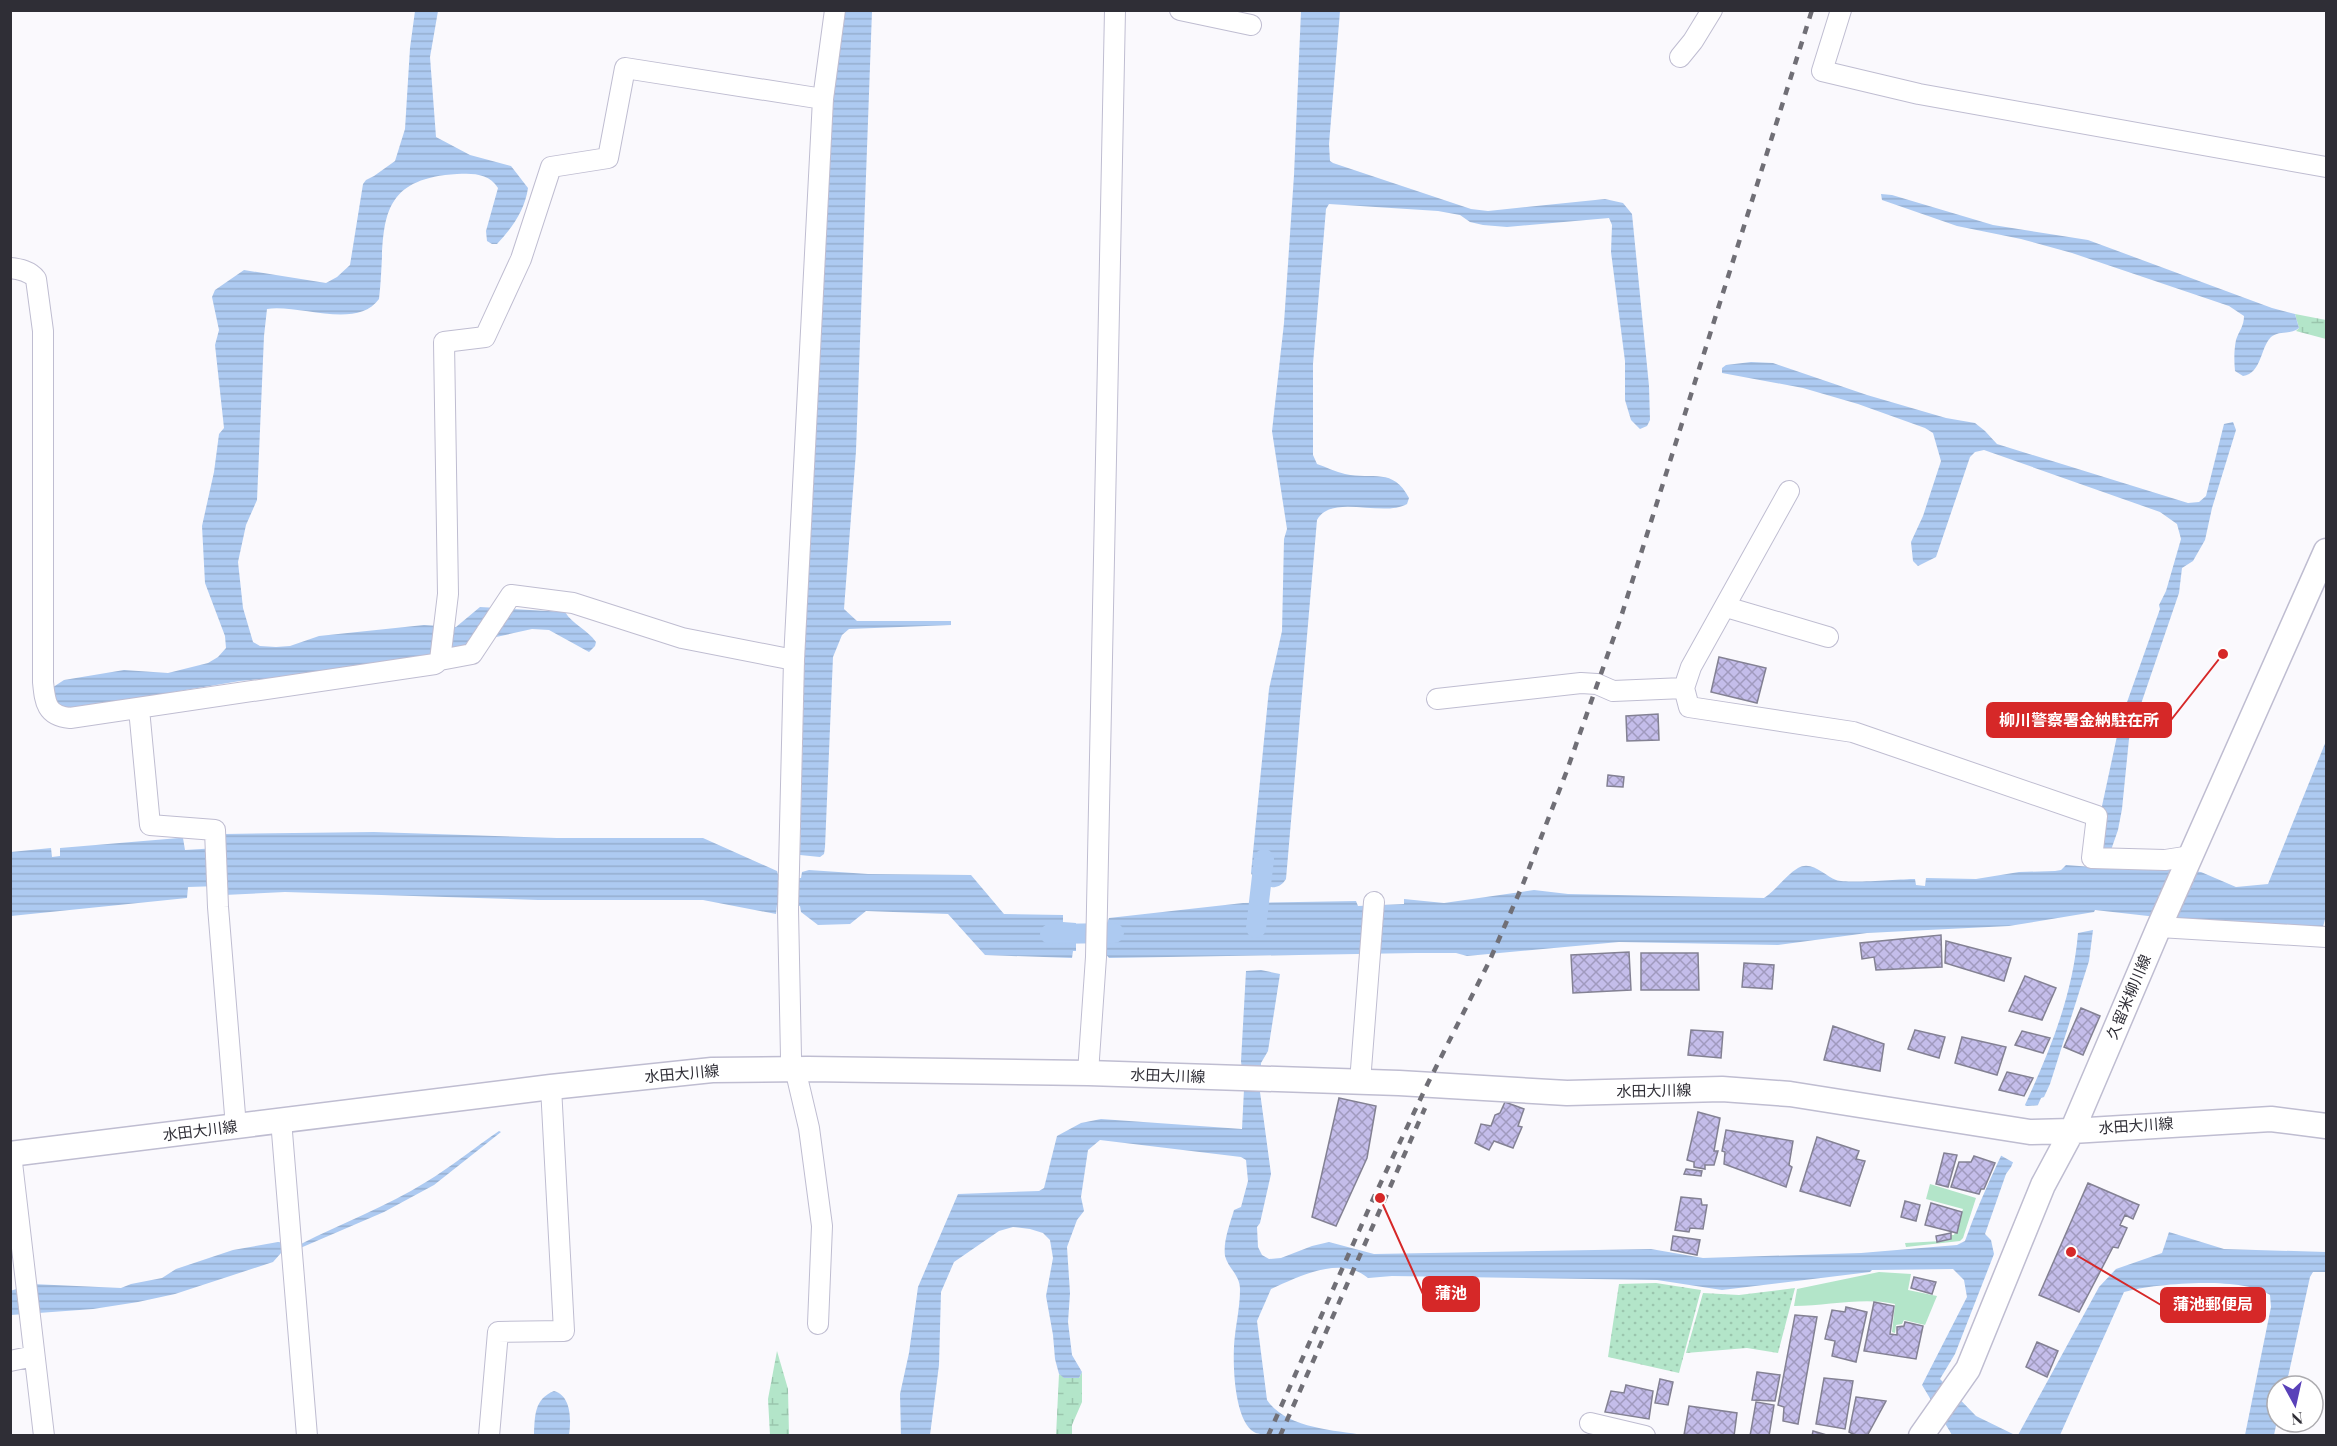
<svg xmlns="http://www.w3.org/2000/svg" width="2337" height="1446" font-family="'Playfair Display','Noto Sans JP',serif">
	<defs>
		<pattern id="grass-dots" width="8" height="8" patternUnits="userSpaceOnUse" patternTransform="scale(1.5)"><rect width="8" height="8" fill="#b3e5c9"/><path d="M2 2h.1M6 6h.1" fill="none" stroke="#9ac5ad" stroke-width="1.8" stroke-linecap="round"/></pattern>
		<pattern id="wetland-marsh" width="20" height="14" patternUnits="userSpaceOnUse" patternTransform="scale(1.5)"><rect width="20" height="14" fill="#b3e5c9"/><path d="M1 5h8M5 5V1M11 12h8M15 12V8" fill="none" stroke="#9ac5ad"/></pattern>
		<pattern id="water-rules" width="6" height="5" patternUnits="userSpaceOnUse" patternTransform="scale(1.5)"><rect width="6" height="5" fill="#adcaf1"/><path d="M0 2.5h6" fill="none" stroke="#95aecf"/></pattern>
		<pattern id="building-cross-hatch" width="8" height="8" patternUnits="userSpaceOnUse" patternTransform="scale(1.5)"><rect width="8" height="8" fill="#c4bdea"/><path d="M0 0l8 8M0 8l8-8" fill="none" stroke="#a09abe"/></pattern>
	</defs>
	<rect width="100%" height="100%" fill="#faf9fd"/>
	<path fill="url(#grass-dots)" d="M1656 1283 1701 1290 1679 1373 1608 1357 1619 1284Z
		M1795 1288 1778 1353 1747 1348 1686 1353 1703 1293 1739 1295Z"/>
	<path fill="url(#wetland-marsh)" d="M2295 314 2326 320V339L2296 331 2299 328Z
		M777 1351 788 1389 789 1435H770L768 1399Z
		M1082 1372V1402L1072 1425V1435L1056 1436 1059 1374 1065 1378H1079Z"/>
	<path fill="#b3e5c9" d="M1930 1184 1976 1198 1963 1238 1960 1241 1906 1247 1905 1243 1942 1241 1944 1235H1954L1963 1209 1926 1199Z
		M1879 1272 1911 1274 1908 1290 1937 1296 1925 1325 1904 1320 1902 1324 1896 1325 1895 1333 1892 1332 1895 1304C1862 1297 1828 1306 1794 1306L1797 1289Z"/>
	<path fill="url(#water-rules)" d="M415 11H438L430 57 436 137 470 155 511 166 528 188C525 210 512 228 497 244H492L487 241 486 231 498 188C489 173 472 173 457 174 369 179 387 234 379 299 357 330 299 304 267 309L264 336 257 500 246 525 238 562 243 608 253 642 260 646 276 647 290 646 319 636 424 625 456 627 480 607 565 612C573 625 587 629 596 642L595 646 589 652 549 630 532 629 487 639 449 652 307 675 240 681 47 713 35 699 64 680 124 670 168 673 208 663 218 657 226 648 225 636 205 583 202 526 214 472 219 434 224 428 215 345 219 330 212 297 215 290 244 270 326 283 337 277 350 265 363 184 366 180 374 176 395 161 405 129 410 48Z
		M833 11H872L856 451 844 609 857 621H951V625L849 629 842 635 833 657 825 847 824 854 820 857 800 855 807 543Z
		M1301 11H1340L1329 144 1330 161 1333 163 1471 209 1488 211 1605 199 1623 203 1632 214 1649 386 1650 420 1647 426 1640 429 1631 420 1625 400V361L1611 252 1612 225 1609 218 1507 227 1483 225 1470 222 1460 215 1438 211 1329 204 1326 209 1313 364V455L1317 464C1326 467 1336 472 1345 474 1373 480 1393 467 1409 498L1407 504C1382 518 1332 493 1317 520L1286 879C1278 892 1266 887 1255 882L1251 873 1269 689 1282 631 1284 539 1287 529 1272 431 1284 323 1294 175Z
		M1881 194 1892 195 1993 225 2088 240 2272 308 2295 314 2299 328C2291 335 2279 330 2271 337 2260 348 2262 373 2243 376L2235 371C2234 361 2234 350 2236 340 2239 331 2244 326 2244 316L2229 306 2072 253 2021 239 1957 226 1882 200Z
		M1751 362 1773 363 1867 395 1946 418 1975 423 1985 431 1997 444 2188 503 2199 502 2206 496 2224 424 2233 422 2236 430 2212 508 2205 540 2193 561 2182 568 2179 593 2129 739 2122 809 2118 830 2111 850 2093 848 2120 722 2160 609 2159 605 2166 591 2181 539 2177 524 2160 512 1984 450 1975 452 1970 457 1936 557 1918 566 1913 561 1911 542 1923 516 1941 461 1933 433 1925 428 1858 404 1803 388 1722 373V368L1726 365Z
		M2326 741V915L2323 927 2319 929 2249 922 2210 923 2095 910 2094 912 2009 926 1867 933 1778 945 1619 942 1467 956 1456 953H1416L1109 958 1104 952 1101 925 1107 923 1109 918 1243 903 1356 901 1358 906 1404 904V899L1444 903 1534 890 1568 894 1764 898C1776 890 1786 875 1798 868 1812 860 1825 876 1836 880 1848 884 1900 879 1915 879L1916 885 1925 886 1926 878 1976 879 2019 872 2055 871 2061 870 2066 865 2132 870 2171 869 2201 872 2236 887 2268 884Z
		M374 832 557 838H703L777 871 779 878H801L802 872 809 870 868 874 971 875 1004 914 1063 915V922L1076 923V951H1073L1072 958 985 955 948 914 866 911 850 924 818 925 801 912 800 906 777 905 776 914 703 900H538L285 892 224 895 220 886 188 887 187 898 11 916V852L51 848 52 857 60 856V848L179 838H183L185 850 218 848V837L225 834Z
		M2093 930 2089 961 2050 1084 2044 1097 2041 1098 2011 1167 2006 1174 1985 1234 1991 1240 1994 1254 1955 1354 1940 1379 1976 1416 2015 1435H1952L1922 1385 1967 1297 1964 1280 1953 1269 1872 1270 1870 1272 1722 1290 1657 1280 1392 1276 1368 1278C1341 1255 1300 1276 1271 1289L1257 1321 1267 1400C1286 1428 1333 1430 1364 1435L1267 1436C1263 1434 1257 1434 1254 1432 1233 1420 1232 1356 1235 1335 1237 1319 1240 1305 1240 1289 1240 1275 1228 1268 1225 1256 1223 1241 1230 1224 1234 1210L1241 1207 1248 1181 1246 1160 1241 1157 1100 1140 1088 1150 1081 1197 1084 1211 1077 1220 1067 1247 1070 1293 1068 1322 1072 1355 1082 1372 1079 1378H1064L1059 1374 1055 1359 1053 1335 1046 1296 1053 1258 1050 1240 1043 1233 1030 1229 1013 1227 999 1231 954 1262 941 1292 939 1365 930 1435 901 1436 900 1394 909 1353 918 1287 958 1194 1039 1191 1044 1188 1057 1136 1081 1123 1101 1119 1242 1129 1244 1089 1241 1061 1246 971 1261 970 1280 974 1268 1051 1261 1063 1260 1092 1271 1174 1260 1223 1257 1227 1258 1247 1262 1255 1269 1259 1281 1258 1312 1246 1329 1242 1374 1254 1651 1249 1703 1258 1861 1253 1957 1245 1965 1241C2001 1139 2069 1044 2078 933Z
		M499 1131 501 1132 434 1185 384 1212 298 1249 301 1244C342 1223 386 1207 426 1182 451 1167 474 1148 499 1131Z
		M2169 1232 2224 1249 2326 1252V1272H2313L2310 1277 2286 1386H2277V1421L2274 1435H2245L2271 1307 2270 1295C2243 1276 2156 1283 2124 1292L2060 1435H2018L2099 1287 2116 1269 2162 1253Z
		M278 1242 285 1243 286 1251 281 1253 273 1262 175 1294 138 1302 93 1309 11 1315 10 1291 32 1284 121 1288 131 1284 162 1278 176 1269 233 1250Z
		M554 1391C572 1396 571 1421 569 1435H534C535 1416 534 1399 554 1391Z"/>
	<path fill="#faf9fd" d="M2022 1104 2027 1106 2041 1105 2016 1164 2000 1155Z"/>
	<g fill="none" stroke-linecap="round" stroke-linejoin="round">
		<path stroke="#adcaf1" stroke-width="20" d="M1256 928 1264 859
			M1050 934 1114 933"/>
	</g>
	<path fill="url(#building-cross-hatch)" stroke="#838193" stroke-width="1.5" d="M1719 657 1766 668 1757 703 1711 692Z
		M1658 714 1659 740 1627 741 1626 716Z
		M1608 775 1624 777 1623 787 1607 786Z
		M1941 935 1942 967 1876 970 1874 957 1862 959 1860 943Z
		M1946 941 2011 958 2004 981 1945 963Z
		M1629 952 1631 990 1573 993 1571 955Z
		M1641 953H1698L1699 990H1641Z
		M1744 963 1774 965 1772 989 1742 987Z
		M2025 976 2056 988 2042 1020 2009 1011Z
		M2081 1008 2100 1016 2083 1055 2064 1047Z
		M1833 1026 1884 1044 1880 1071 1824 1060Z
		M1691 1030 1723 1032 1721 1058 1688 1055Z
		M1915 1030 1945 1037 1939 1058 1908 1049Z
		M2022 1031 2050 1038 2043 1053 2015 1045Z
		M1962 1037 2006 1047 1997 1075 1955 1063Z
		M2007 1072 2033 1078 2024 1096 1999 1090Z
		M1339 1098 1376 1106 1367 1158 1336 1226 1312 1217Z
		M1505 1102 1524 1109 1518 1126 1522 1127 1513 1148 1494 1141 1489 1150 1475 1143 1481 1124 1491 1126 1495 1115 1500 1113Z
		M1698 1112 1720 1118 1714 1151H1718L1714 1165H1705V1169L1694 1167V1162L1687 1160Z
		M1726 1130 1793 1141 1789 1165 1792 1167 1786 1187 1724 1164 1725 1152 1722 1151Z
		M1817 1137 1859 1151 1856 1159 1865 1161 1850 1206 1800 1191Z
		M1944 1153 1957 1155 1948 1187 1936 1184Z
		M1974 1156 1995 1163 1984 1189H1981L1979 1194 1951 1187 1959 1162H1971Z
		M1686 1169 1702 1171 1701 1176 1684 1174Z
		M2088 1183 2139 1205 2133 1219 2125 1215 2120 1225 2127 1228 2118 1248 2113 1247 2079 1312 2039 1295Z
		M1681 1197 1701 1199 1702 1205H1707L1703 1229 1690 1228 1689 1232 1675 1230Z
		M1905 1201 1920 1205 1916 1221 1901 1217Z
		M1931 1203 1962 1212 1957 1233 1925 1225Z
		M1951 1233V1239L1937 1242 1936 1236Z
		M1673 1236 1700 1240 1697 1255 1671 1250Z
		M1914 1277 1936 1282 1932 1294 1911 1288Z
		M1874 1302 1894 1306 1890 1334 1897 1335V1327L1904 1326 1905 1322 1923 1326 1916 1359 1864 1351Z
		M1846 1307 1867 1312 1856 1362 1832 1356 1835 1341 1825 1339 1832 1310 1845 1312Z
		M1795 1315 1817 1317 1798 1424 1783 1421 1784 1407 1778 1405Z
		M2037 1342 2058 1351 2047 1377 2026 1367Z
		M1757 1372 1780 1375 1775 1401 1752 1400Z
		M1824 1378 1853 1381 1845 1429 1816 1424Z
		M1660 1379 1673 1382 1668 1405 1655 1403Z
		M1626 1385 1653 1391 1649 1419 1605 1412 1611 1391 1624 1393Z
		M1856 1397 1886 1401 1867 1436H1857L1849 1432Z
		M1756 1402 1774 1405 1769 1436H1750Z
		M1689 1406 1737 1413 1734 1436 1684 1435Z
		M1813 1431 1830 1436H1812Z"/>
	<g fill="none" stroke-linecap="round" stroke-linejoin="round">
		<g stroke="#bfbdd1" stroke-width="22">
			<path id="minor" d="M1180 10 1251 25
				M1841 10 1822 71 1919 94 2326 167
				M1680 57 1693 41 1712 10
				M10 268C20 269 30 271 36 279L43 331V682C45 702 46 716 70 718L435 664 440 660 472 654 511 595 573 603 682 638 794 660
				M1789 491 1691 667 1684 688 1689 707 1853 732 2097 816 2092 858 2165 860 2191 856
				M1726 607 1828 637
				M440 660 448 594 444 342 485 337 521 259 551 167 608 158 625 68 823 99
				M1437 699 1581 683 1597 684 1613 691 1684 688
				M139 709 150 825 215 830 218 907 236 1127
				M2159 927 2326 937
				M1088 1073 1096 957 1115 10
				M1360 1082 1374 902
				M281 1120 307 1436
				M11 1154 44 1436
				M818 1324 822 1226 809 1128 797 1077 792 1070 791 1057 788 910 794 660 823 99 835 10
				M10 1361 34 1356
				M1590 1423 1645 1436
				M489 1436 498 1332 564 1331 551 1087"/>
		</g>
		<g stroke="#bfbdd1" stroke-width="27">
			<path id="major" d="M10 1154 551 1087 712 1070 808 1069 1088 1073 1399 1083 1567 1093 1722 1089 1790 1094 2030 1132 2072 1131 2271 1119 2326 1126
				M1921 1436 1968 1369 2043 1185 2072 1131 2159 927 2326 551"/>
		</g>
		<use href="#minor" stroke="#fff" stroke-width="20"/>
		<use href="#major" stroke="#fff" stroke-width="24"/>
		<path stroke="#706f76" stroke-width="4.5" stroke-dasharray="8 8" stroke-linecap="butt" d="M1268 1436 1374 1197 1427 1085 1489 962 1523 884 1566 773 1621 617 1812 10
			M1280 1436 1425 1108"/>
	</g>
	<g text-anchor="middle" stroke-width="6" stroke-linejoin="round" paint-order="stroke">
		<g font-size="15" fill="#2f2e36" stroke="#fff">
			<text transform="translate(2129 997) rotate(-67)" y="5">久留米柳川線</text>
			<text transform="translate(682 1074) rotate(-5)" y="5">水田大川線</text>
			<text transform="translate(1168 1076) rotate(2)" y="5">水田大川線</text>
			<text transform="translate(1654 1091) rotate(-1)" y="5">水田大川線</text>
			<text transform="translate(2136 1126) rotate(-4)" y="5">水田大川線</text>
			<text transform="translate(200 1131) rotate(-7)" y="5">水田大川線</text>
		</g>
	</g>
	<path fill="none" stroke="#d62828" stroke-width="2" d="M2223 654L2171 720M1380 1198L1423 1294M2071 1252L2161 1305"/>
	<g fill="#d62828" stroke="#fff" stroke-width="2">
		<circle cx="2223" cy="654" r="6"/>
		<circle cx="1380" cy="1198" r="6"/>
		<circle cx="2071" cy="1252" r="6"/>
	</g>
	<g fill="#d62828" stroke="#d62828" stroke-width="2">
		<rect x="1987" y="703" width="184" height="34" rx="6"/>
		<rect x="1423" y="1277" width="56" height="34" rx="6"/>
		<rect x="2161" y="1288" width="104" height="34" rx="6"/>
	</g>
	<g font-size="16" text-anchor="middle" font-weight="bold" fill="#fff">
		<text x="2079" y="726">柳川警察署金納駐在所</text>
		<text x="1451" y="1299">蒲池</text>
		<text x="2213" y="1310">蒲池郵便局</text>
	</g>
	<rect width="2337" height="1446" fill="none" stroke="#2f2e36" stroke-width="24"/>
	<g transform="translate(2295 1404) rotate(172)"><circle r="28" fill="#ffffff" stroke="#acabaf" stroke-width="1.5"/>
	<path d="M0-4.5L10 22L0 15L-10 22Z" fill="#5941b9"/>
	<text y="-9" font-size="16" font-weight="bold" text-anchor="middle" fill="#2f2e36">N</text>
	</g>
</svg>
